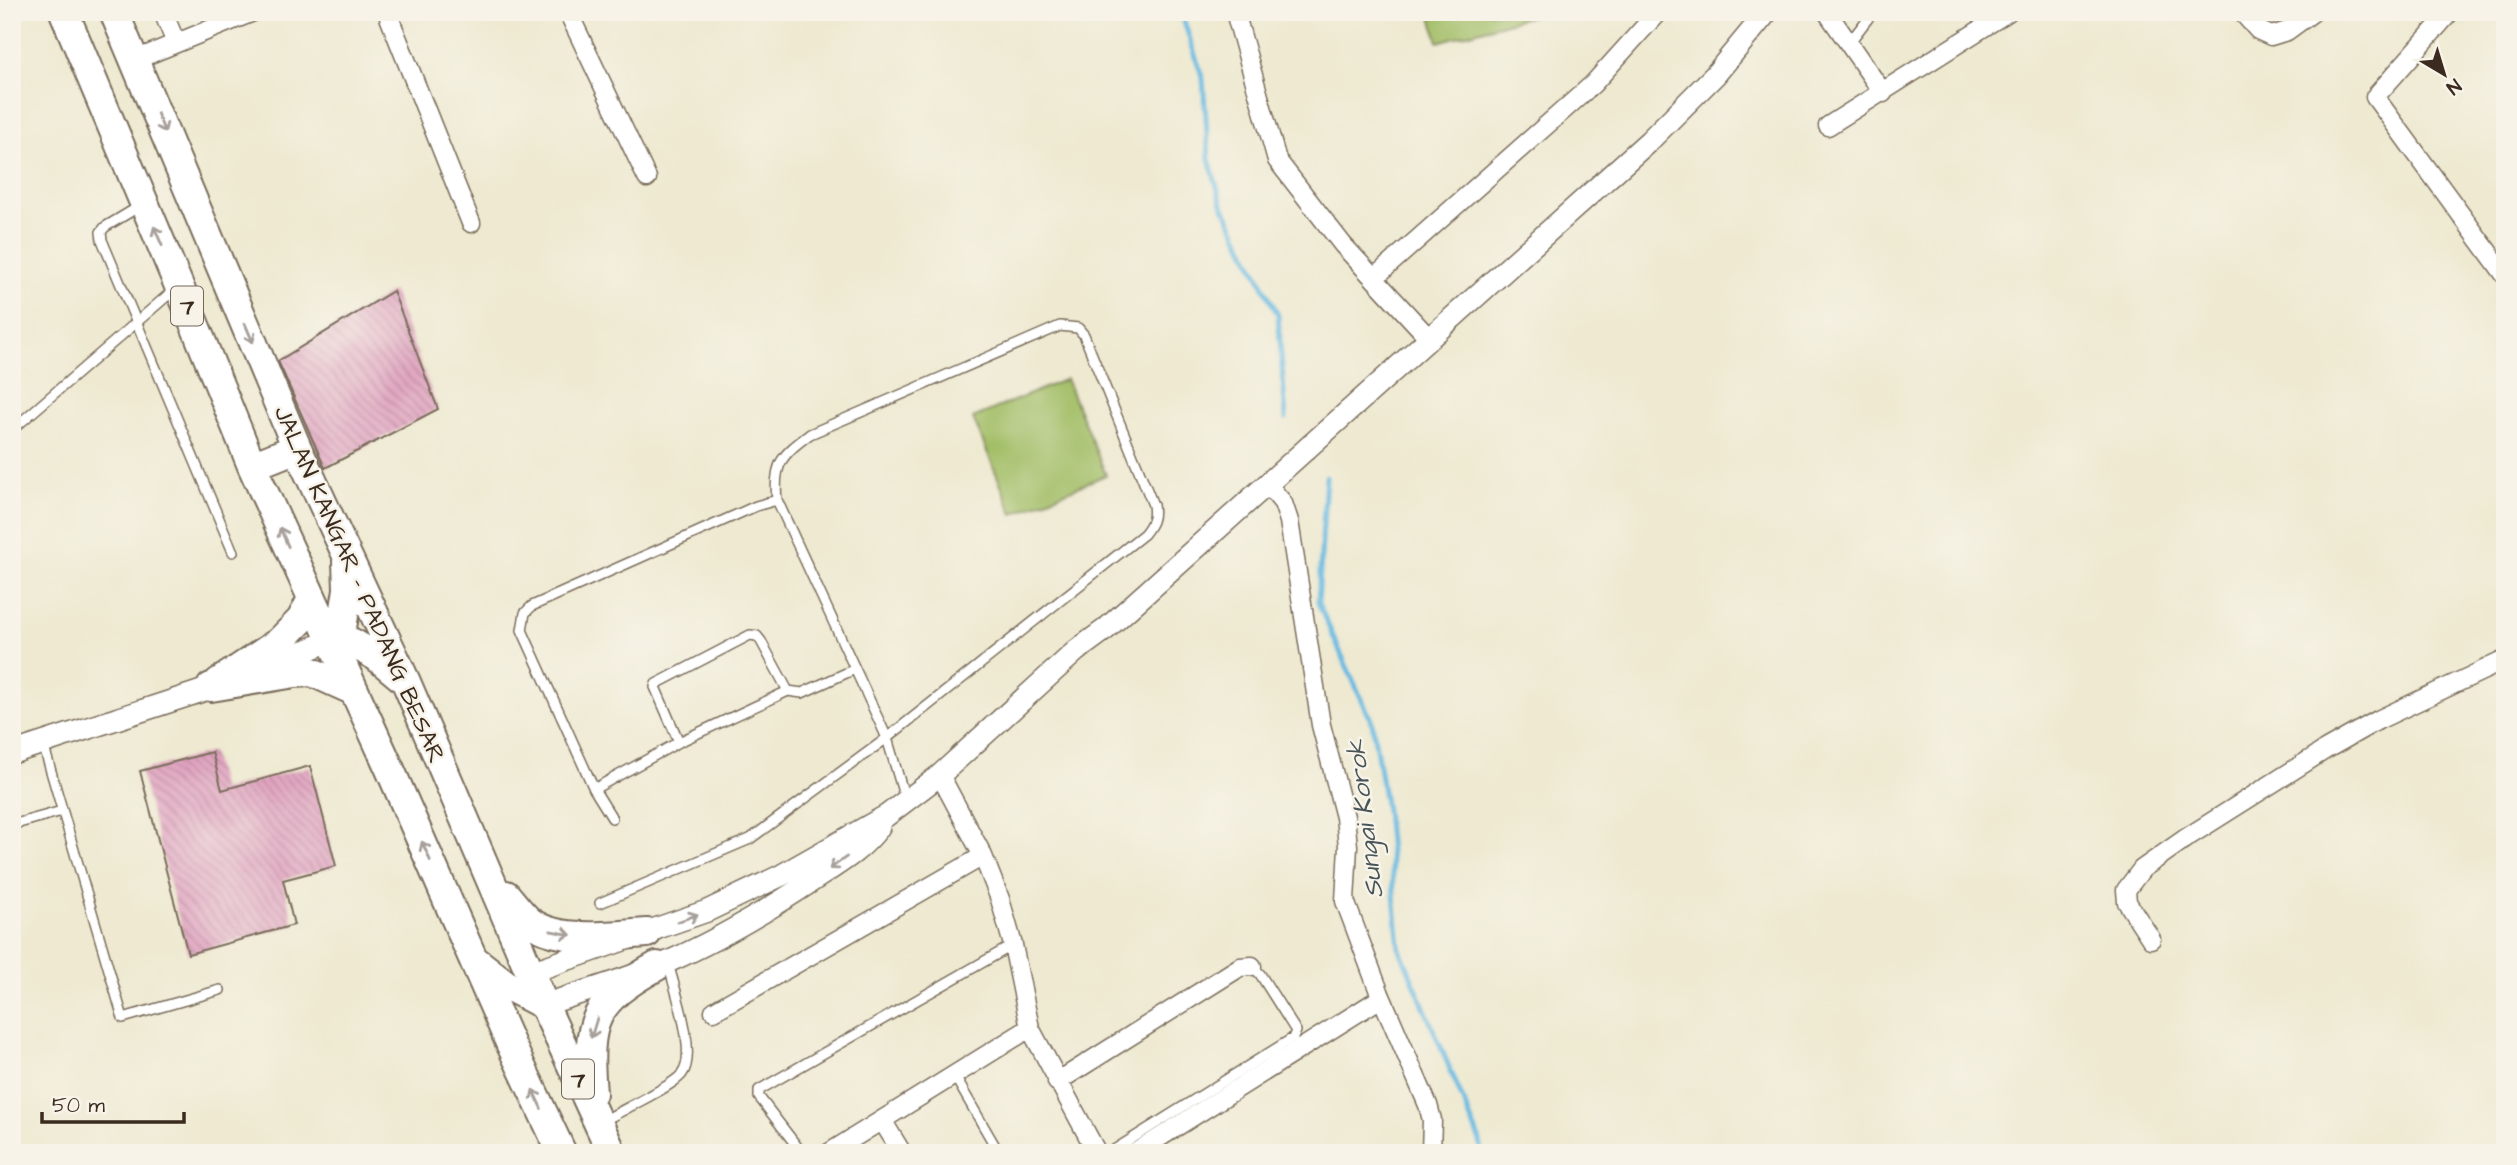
<svg xmlns="http://www.w3.org/2000/svg" width="2517" height="1165" font-family="'Architects Daughter',sans-serif">
	<defs>
		<pattern id="building-back-hatch" width="6" height="6" patternUnits="userSpaceOnUse" patternTransform="scale(1.75)"><rect width="6" height="6" fill="#e0a0bf"/><path d="M-1 5l2 2M0 0l6 6M5-1l2 2" fill="none" stroke="#b7839b"/></pattern>
	</defs>
	<rect width="100%" height="100%" fill="#f7f3e8"/>
	<filter id="ink" filterUnits="userSpaceOnUse"><feTurbulence type="fractalNoise" baseFrequency=".0143" numOctaves="2"/><feDisplacementMap in="SourceGraphic" scale="14" xChannelSelector="R" yChannelSelector="G"/><feConvolveMatrix kernelMatrix="1 2 1 2 8 2 1 2 1" color-interpolation-filters="sRGB"/></filter>
	<filter id="wash" filterUnits="userSpaceOnUse"><feTurbulence type="fractalNoise" baseFrequency=".00686" numOctaves="4" result="noise"/><feDisplacementMap in="SourceGraphic" scale="28" xChannelSelector="R" yChannelSelector="G"/><feGaussianBlur stdDeviation="1.57" result="paint"/><feColorMatrix in="noise" values="0 0 0 0 0 0 0 0 0 0 0 0 0 0 0 0 0 1.4 0 .05"/><feComposite in="paint" operator="in"/></filter>
	<g filter="url(#wash)">
		<rect width="100%" height="100%" fill="#eee9d0"/>
		<path fill="#a2be66" stroke="#6e7442" stroke-width="2" d="M1430 12H1534L1535 15 1438 42Z
			M1066 379 1106 475 1013 514 973 418Z"/>
		<g fill="none" stroke-linecap="round" stroke-linejoin="round">
			<path stroke="#65b9e1" stroke-width="5" d="M1181 12 1203 79 1209 159 1222 204 1278 315 1286 418
				M1326 477 1318 603 1372 722 1386 810 1399 947 1480 1141 1482 1153"/>
		</g>
		<g id="blocks">
			<path fill="url(#building-back-hatch)" d="M393 291 438 409 325 468 278 361Z
				M212 752 222 790 310 766 336 866 283 880 294 925 188 954 140 771Z"/>
		</g>
	</g>
	<g filter="url(#ink)">
		<use href="#blocks" fill-opacity="0" stroke="#7a6d5c" stroke-width="2"/>
		<g fill="none" stroke-linecap="round" stroke-linejoin="round">
			<g stroke="#7a6d5c" stroke-width="12">
				<path id="service" d="M1849 43 1873 12
					M140 206 105 227 101 232 102 240 233 552
					M12 430 175 289
					M679 742 655 687 656 684 750 635 757 636 761 641 788 691
					M43 744 123 1018 220 990
					M594 789 679 742 788 691 802 693 855 669
					M612 818 594 789 522 630 525 613 532 606 756 506 777 500 887 738 906 802
					M12 825 62 811
					M600 903 750 839 887 738 1144 534C1152 524 1155 518 1153 505L1084 335 1078 328 1060 326 810 434C782 455 773 463 777 500
					M954 1075 999 1153
					M603 1121C620 1111 672 1087 682 1074 698 1054 674 987 668 963
					M802 1153 759 1097V1090L1013 945
					M1109 1153 1293 1038 1296 1031 1260 974 1252 966"/>
			</g>
			<g stroke="#7a6d5c" stroke-width="21">
				<path id="minor" d="M163 12 176 43
					M387 12 471 223
					M568 12 647 178
					M1235 12 1277 160 1343 245 1428 337
					M1827 12 1883 93
					M2242 12 2258 30 2271 36 2287 31 2313 12
					M2450 12 2375 97 2505 275
					M135 60 253 12
					M1828 126 2008 12
					M1374 278 1593 84 1658 12
					M1268 485 1283 503 1289 521 1321 725 1345 817 1348 846 1345 901 1380 994 1428 1105 1432 1120 1431 1153
					M940 775 983 856 1000 899 1013 945 1030 1028 1097 1153
					M2151 939 2127 902 2126 890 2142 869 2186 838 2325 750 2378 720 2505 660
					M714 1011 983 856
					M1057 1082 1240 967 1252 966
					M882 1120 902 1153
					M829 1153 1030 1028
					M1135 1153 1381 998"/>
			</g>
			<g stroke="#7a6d5c" stroke-width="24">
				<path id="tertiary" d="M12 753 199 692 330 641
					M531 972 707 911 782 875 886 816 940 775 1076 651 1106 629 1649 141 1715 75 1767 12
					M544 1005C585 991 629 979 670 961 718 940 765 912 809 883 834 866 861 852 879 827"/>
			</g>
			<g stroke="#7a6d5c" stroke-width="32">
				<path id="trunk" d="M64 12 179 286 252 466 389 767 511 1045 562 1153
					M114 12 297 448 406 682 544 1005 612 1153
					M252 466 297 448
					M330 641 343 622 348 589 347 561
					M330 641 353 643 377 657 401 677
					M219 682 279 642 301 620 312 599
					M211 687 295 673 312 672 352 690
					M506 895C513 903 520 913 528 920 556 944 613 935 647 933
					M476 961 508 986 544 1005
					M592 1093C586 1020 593 1002 657 966"/>
			</g>
			<use href="#service" stroke="#fff" stroke-width="9"/>
			<use href="#minor" stroke="#fff" stroke-width="18"/>
			<use href="#tertiary" stroke="#fff" stroke-width="21"/>
			<use href="#trunk" stroke="#fff" stroke-width="28"/>
		</g>
		<defs><path id="oneway-shaft" d="M-6 0H5M1.5-3L5.5 0L1.5 3" fill="none" stroke-width="1.6" stroke-linecap="round" stroke-linejoin="round" transform="scale(1.75)"/></defs>
		<g stroke="#a79f9a">
			<use href="#oneway-shaft" transform="translate(161 123) rotate(68)"/>
			<use href="#oneway-shaft" transform="translate(158 236) rotate(-113)"/>
			<use href="#oneway-shaft" transform="translate(249 333) rotate(67)"/>
			<use href="#oneway-shaft" transform="translate(284 537) rotate(-114)"/>
			<use href="#oneway-shaft" transform="translate(426 851) rotate(-114)"/>
			<use href="#oneway-shaft" transform="translate(838 863) rotate(145)"/>
			<use href="#oneway-shaft" transform="translate(688 918) rotate(-20)"/>
			<use href="#oneway-shaft" transform="translate(561 933) rotate(11)"/>
			<use href="#oneway-shaft" transform="translate(594 1028) rotate(107)"/>
			<use href="#oneway-shaft" transform="translate(537 1099) rotate(-115)"/>
		</g>
	</g>
	<g text-anchor="middle" stroke-width="5" stroke-linejoin="round" paint-order="stroke">
		<g fill="#f7f3e8" stroke="#73665b" stroke-width="2">
			<rect x="171" y="286.5" width="32" height="39" rx="5"/>
			<rect x="562" y="1059.5" width="32" height="39" rx="5"/>
		</g>
		<g font-size="23" font-weight="bold" fill="#3b2a1e">
			<text x="187" y="314">7</text>
			<text x="578" y="1087">7</text>
		</g>
		<g font-size="24" fill="#3b2a1e" stroke="#f7f3e8">
			<text transform="translate(360 584) rotate(66)" y="8">JALAN KANGAR – PADANG BESAR</text>
		</g>
		<g font-size="26" font-style="italic" fill="#485558" stroke="#f7f3e8">
			<text transform="translate(1364 819) rotate(-97)" y="9">Sungai Korok</text>
		</g>
	</g>
	<rect width="2517" height="1165" fill="none" stroke="#f7f3e8" stroke-width="42"/>
	<g transform="translate(2444 74) rotate(142)" stroke="#f7f3e8" stroke-width="5" paint-order="stroke">
	<path d="M0-5L12 26L0 18L-12 26Z" fill="#3b2a1e"/>
	<text y="-10" font-size="19" font-weight="bold" text-anchor="middle" fill="#3b2a1e">N</text>
	</g>
	<path d="M42 1112v10h142v-10" fill="none" stroke="#3b2a1e" stroke-width="3.5"/>
	<text x="52" y="1112" font-size="21" fill="#3b2a1e" stroke="#f7f3e8" stroke-width="5" paint-order="stroke">50 m</text>
</svg>
